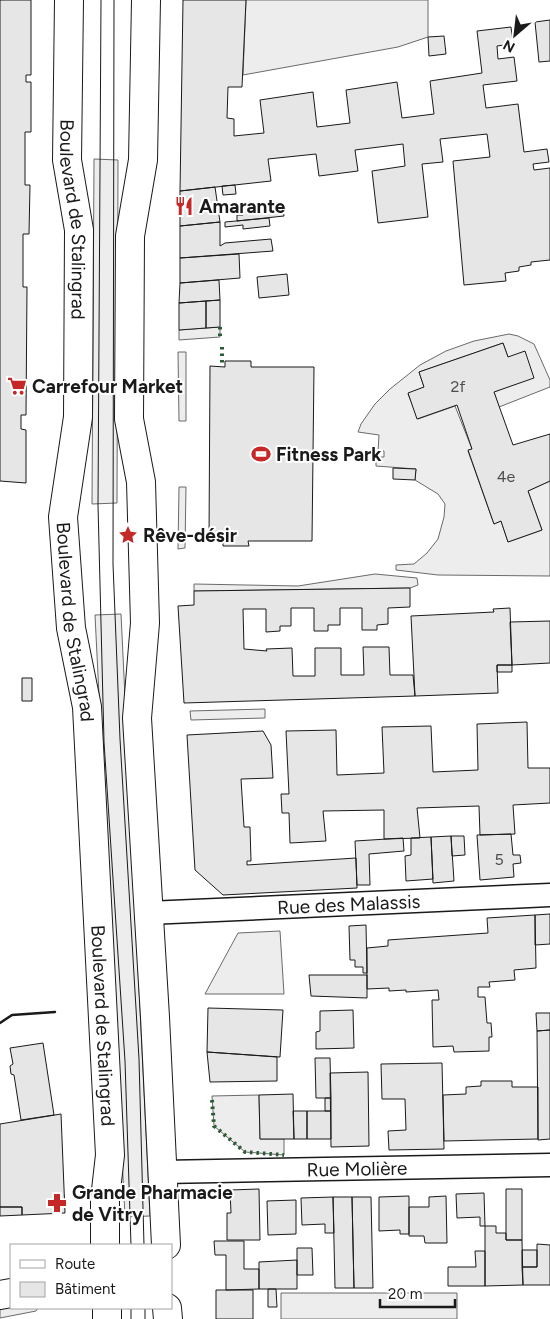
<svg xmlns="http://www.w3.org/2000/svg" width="550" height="1319" font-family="Figtree,sans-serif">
	<rect width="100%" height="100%" fill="#fff"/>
	<path fill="#ededed" stroke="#6a6a6a" d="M246 0H428V37L398 47 243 75Z
		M94 159 118 160 117 503 92 504Z
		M220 327V337L179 340V330Z
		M509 334 518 336 534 344 550 380V387L499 407 494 392 533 377 508 357 503 343 419 372 424 387 408 394 418 419 455 406 472 449 468 451 494 524 501 521 508 542 542 530 528 491 550 481V576L438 575 396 570V565L414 564 427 553 438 539 444 517 445 504 438 494 415 480 416 469 376 466V457H384V451H378L379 435 358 432 361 424 375 404 390 389 420 365 446 351 474 341Z
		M178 352H186V421H179Z
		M179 487H186L185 548 178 549Z
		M375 574 417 578 418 585 410 588 194 591V584L298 586Z
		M121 614 150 1216 125 1217 95 615Z
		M265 709V718L191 720 190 711Z
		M280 931 284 994H205L238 933Z
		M259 1095 260 1139H284V1155L245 1152 214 1126 212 1096Z
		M281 1293H457V1319H281Z
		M11 1307V1308H38L36 1311 0 1318V1309Z"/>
	<path fill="#e6e6e6" stroke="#1a1a1a" d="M0 0H31V75H26V82H31V132H25V185H30L29 234H23V287H27L26 415H21V429L26 430V483L0 481Z
		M183 0H246L242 87H228L227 118 234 119V136L264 133 260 100 313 92 317 127 350 123 346 90 397 82 402 118 434 114 430 81 482 73 477 31 511 27 513 44 497 46 498 59 514 57 517 81 483 85 486 108 518 104 524 152 547 149 549 162 533 164 534 170 550 168V260L531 262V265L519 267V271L505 273 506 281 464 285 453 161 490 157 487 134 440 139 443 162 422 164 428 217 378 223 372 171 405 166 403 144 355 150 358 171 319 176 316 154 268 159 271 181 180 191Z
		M550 20V61L539 62 535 22Z
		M444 36 446 54 429 56 428 37Z
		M235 185 236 194 223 195 222 186Z
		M215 187 220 222 180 226V191Z
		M282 202 284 216 237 221V215H243L242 206Z
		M269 218 270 226 243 229V225L225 227V222Z
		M220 222V246L225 243 271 239 273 251 180 258V226Z
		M239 254 240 278 180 283V258Z
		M287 274 289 295 259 298 257 277Z
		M219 280 220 300 179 303 180 283Z
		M220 300V327L206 328V301Z
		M206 301V328L179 330V303Z
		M503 343 508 357 525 351 534 378 494 392 513 445 550 434V481L528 491 542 530 508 542 501 521 494 524 468 450 472 449 457 405 417 419 408 393 424 387 419 372Z
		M225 361H251V367H314L312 541H248L249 546H223V540L209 541 210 366 225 367Z
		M393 468 416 469 415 480 393 479Z
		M410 588V607L388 608V624L377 625V630H362V608H340V625H328V631H314V608H291V626H280V631L266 632V609H243L244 649 267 651 266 649 292 648 293 676H315V648H341V675H364L363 647H389L390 675H413L415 696 184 703 178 606 194 605V591Z
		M510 608 512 665H497L498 693 415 696 411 616 494 612 493 609Z
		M550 621V663L512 665 510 622Z
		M497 665H512V672H497Z
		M22 678H32V701H22Z
		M527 722 528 768H550V803L513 805 515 834 480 835 479 806 417 808 420 838 384 839V810L323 811 326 841 290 843 289 813H282L281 794H289L286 731 336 730 337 775 384 773 382 727 431 726 433 772 478 770 477 724Z
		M263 731 271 745 273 778 241 779 244 827H250L251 861H247V865L356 858 357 888 223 895 195 870 187 735Z
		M511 834 513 855H520L521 863 513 864 514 877 480 880 477 835Z
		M451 836H464L465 855 452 856Z
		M451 836 454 881 433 883 431 837Z
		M431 837 433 879 406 881 405 856 411 855V838Z
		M403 838 404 851 369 854 370 885H357L355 841Z
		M550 914V944L535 945V915Z
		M535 915 536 968 514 970 515 980 489 982 490 987H478V997H485L487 1023H491L492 1037H489V1051L454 1052 453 1046 433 1047 432 1000H439L438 990 406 992V990L389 991V988L367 989V948L388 946V940L488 933 487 918Z
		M366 925 367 973H363V967H355V960H350L349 926Z
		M309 975H367V998L311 996Z
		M208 1008 283 1010 280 1057 207 1052Z
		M353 1010 354 1048 316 1049V1032L320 1031V1011Z
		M536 1013H550V1030L537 1031Z
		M550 1030V1139L538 1140 537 1031Z
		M43 1043 54 1115 21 1120 14 1075 11 1074 10 1066 13 1064 10 1048Z
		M207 1052 277 1057V1081L210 1082Z
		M315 1058H330L331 1098H316Z
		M442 1063 444 1149 389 1150 388 1131 406 1130 405 1099H382L381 1064Z
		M368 1072 369 1146 331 1147 330 1073Z
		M481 1081H512V1087H538V1139L444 1141 443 1095 466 1094V1087L481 1086Z
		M293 1094 294 1139H260L259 1095Z
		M325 1098H331V1111H325Z
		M293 1111H307V1139H294Z
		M307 1111H331V1139H307Z
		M61 1114 65 1213 22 1215V1207H0V1124Z
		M259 1189 260 1240H227V1213H231L230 1190Z
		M506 1189H522V1240H506Z
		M484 1193 485 1226H480V1217L457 1218 456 1194Z
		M409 1196V1234H400V1230L379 1231V1197Z
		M446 1196 447 1243H425L424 1236H409V1207H429V1197Z
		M333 1197H352L354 1288H335Z
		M333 1197 334 1233H325V1224L302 1225 301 1198Z
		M352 1197H371L373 1288H354Z
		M296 1200V1234L268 1235 267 1201Z
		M0 1207H22V1215L0 1216Z
		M485 1226H496V1233H506V1240H522L523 1285 485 1286Z
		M214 1241H244V1269H259V1289L226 1290V1255H215Z
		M537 1244 550 1245V1285H523L522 1267H537Z
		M297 1248H312L313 1275H297Z
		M522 1250H537V1267H522Z
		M475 1251H485V1286H448V1267H476Z
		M297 1260V1289H259V1262Z
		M268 1289H276L277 1307H268Z
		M216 1290H253V1319H216Z"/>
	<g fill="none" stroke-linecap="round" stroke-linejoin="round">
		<g stroke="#1a1a1a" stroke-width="25">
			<g id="minor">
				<path id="s1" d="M148 913 550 895"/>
				<path id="s2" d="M163 1172 550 1165"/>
			</g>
		</g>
		<g stroke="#1a1a1a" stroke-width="30">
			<path id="tertiary" d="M0 1295 11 1293"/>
		</g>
		<g stroke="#1a1a1a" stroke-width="30">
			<g id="primary">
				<path id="s3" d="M69 0 67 160 79 230 78 417 63 517 71 628 87 707 110 1155 105 1199V1245"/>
				<path d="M146 0 143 160 130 236 129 419 141 482 145 623 137 718 155 1017 166 1245"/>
				<path d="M107 1308V1319"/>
				<path d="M167 1308 168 1319"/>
			</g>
		</g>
		<use href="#minor" stroke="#fff" stroke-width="22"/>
		<use href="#tertiary" stroke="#fff" stroke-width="28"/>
		<use href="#primary" stroke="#fff" stroke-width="28"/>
		<path stroke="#1a1a1a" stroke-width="1" d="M101 0 98 505 104 742 125 1061 131 1245
			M114 0 113 564 120 739 139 1059 144 1245
			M131 1319V1308
			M145 1319V1308"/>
		<path stroke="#2b5a34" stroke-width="4" stroke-dasharray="2.5 4" stroke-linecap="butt" d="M220 327V337
			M222 347V366
			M212 1100 214 1126 245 1152 284 1155"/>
		<path stroke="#1a1a1a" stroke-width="2.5" d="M0 1023 12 1015 55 1012"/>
	</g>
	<defs>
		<g id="restaurant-bare" transform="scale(1.5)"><path d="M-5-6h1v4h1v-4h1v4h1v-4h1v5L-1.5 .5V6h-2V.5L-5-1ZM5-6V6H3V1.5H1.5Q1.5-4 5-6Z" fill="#c62828" stroke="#fff" stroke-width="2.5" paint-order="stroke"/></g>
		<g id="supermarket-bare" transform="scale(1.5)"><path d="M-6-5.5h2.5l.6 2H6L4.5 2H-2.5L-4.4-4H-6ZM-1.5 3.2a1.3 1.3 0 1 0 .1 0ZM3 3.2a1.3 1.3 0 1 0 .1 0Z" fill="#c62828" stroke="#fff" stroke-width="2.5" paint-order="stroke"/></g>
		<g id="stadium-bare" transform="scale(1.5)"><path d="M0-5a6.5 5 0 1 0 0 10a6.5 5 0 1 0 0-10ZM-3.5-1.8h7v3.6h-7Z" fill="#c62828" stroke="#fff" stroke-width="2.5" paint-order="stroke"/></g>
		<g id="sight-bare" transform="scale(1.5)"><path d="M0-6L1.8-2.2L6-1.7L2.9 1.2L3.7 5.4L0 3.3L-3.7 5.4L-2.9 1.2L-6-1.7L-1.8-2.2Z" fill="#c62828" stroke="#fff" stroke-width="2.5" paint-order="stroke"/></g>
		<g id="pharmacy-bare" transform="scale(1.5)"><path d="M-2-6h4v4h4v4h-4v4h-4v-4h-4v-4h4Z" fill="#c62828" stroke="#fff" stroke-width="2.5" paint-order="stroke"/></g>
	</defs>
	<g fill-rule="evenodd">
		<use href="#restaurant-bare" x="184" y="206"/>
		<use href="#supermarket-bare" x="17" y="386"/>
		<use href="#stadium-bare" x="261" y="454"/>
		<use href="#sight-bare" x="128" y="535"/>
		<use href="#pharmacy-bare" x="57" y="1203"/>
	</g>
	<g text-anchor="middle" stroke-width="4" stroke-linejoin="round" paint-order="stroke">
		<g font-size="16" fill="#4d4d4d">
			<text x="458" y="392">2f</text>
			<text x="506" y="482">4e</text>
			<text x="499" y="865">5</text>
		</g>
		<g font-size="19" font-weight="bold" fill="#1a1a1a" stroke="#fff" text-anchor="start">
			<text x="199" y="213">Amarante</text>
			<text x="32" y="393">Carrefour Market</text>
			<text x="276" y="461">Fitness Park</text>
			<text x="143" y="542">Rêve-désir</text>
			<text x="72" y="1199">Grande Pharmacie<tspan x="72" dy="22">de Vitry</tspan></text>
		</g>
		<g font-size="19" fill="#1a1a1a" stroke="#fff">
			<text dy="7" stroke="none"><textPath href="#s3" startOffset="220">Boulevard de Stalingrad</textPath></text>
			<text dy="7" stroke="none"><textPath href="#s3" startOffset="625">Boulevard de Stalingrad</textPath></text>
			<text dy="7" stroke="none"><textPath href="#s1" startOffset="201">Rue des Malassis</textPath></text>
			<text dy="7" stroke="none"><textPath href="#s3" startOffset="1030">Boulevard de Stalingrad</textPath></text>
			<text dy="7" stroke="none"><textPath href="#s2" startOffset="194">Rue Molière</textPath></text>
		</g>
	</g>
	<rect x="10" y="1244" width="162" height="65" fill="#ffffff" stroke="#a3a3a3"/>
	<rect x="20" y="1260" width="25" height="8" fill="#ffffff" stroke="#a3a3a3"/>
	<text x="55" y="1269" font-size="15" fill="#1a1a1a">Route</text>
	<rect x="20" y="1282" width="25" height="15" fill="#e6e6e6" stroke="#a3a3a3"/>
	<text x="55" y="1294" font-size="15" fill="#1a1a1a">Bâtiment</text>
	<g transform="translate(515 35) rotate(208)" stroke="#ffffff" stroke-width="4" paint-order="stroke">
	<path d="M0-4L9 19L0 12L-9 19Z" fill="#1a1a1a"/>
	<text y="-8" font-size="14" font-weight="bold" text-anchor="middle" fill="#1a1a1a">N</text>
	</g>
	<path d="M380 1299v8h75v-8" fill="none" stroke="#1a1a1a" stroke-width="2.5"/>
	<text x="388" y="1299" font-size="15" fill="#1a1a1a" stroke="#ffffff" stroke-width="4" paint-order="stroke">20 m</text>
</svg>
